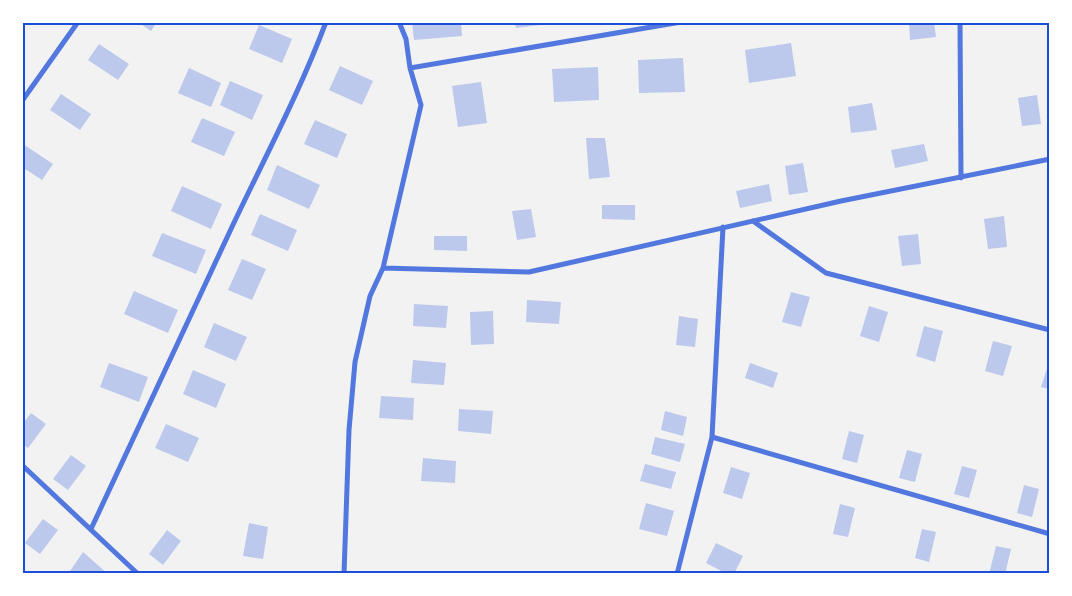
<svg xmlns="http://www.w3.org/2000/svg" width="1072" height="596" font-family="Roboto,sans-serif">
	<rect width="100%" height="100%" fill="#f2f2f2"/>
	<path fill="#bdc9ec" d="M138 22H157L151 31Z
		M412 22H461L462 36 414 40Z
		M515 22H548V24L516 28Z
		M909 22H934L936 37 910 40Z
		M259 25 292 39 282 63 249 49Z
		M791 43 796 76 749 83 745 50Z
		M99 44 129 64 118 80 88 60Z
		M683 58 685 92 639 93 638 60Z
		M340 66 373 81 362 105 329 90Z
		M598 67 599 100 554 102 552 69Z
		M189 68 221 83 211 107 178 93Z
		M230 81 263 95 252 120 220 105Z
		M481 82 487 123 458 127 452 86Z
		M61 94 91 114 80 130 50 110Z
		M1037 95 1041 124 1022 126 1018 98Z
		M872 103 877 130 851 133 848 107Z
		M202 118 235 132 224 156 191 142Z
		M315 120 347 134 337 158 304 144Z
		M586 138H605L610 177 589 179Z
		M23 144 53 164 42 180 22 167Z
		M924 144 928 161 895 168 891 150Z
		M803 163 808 192 789 195 785 166Z
		M277 165 320 185 309 209 267 190Z
		M769 184 772 201 740 208 736 191Z
		M182 186 222 204 211 229 171 211Z
		M602 205H635V220L602 219Z
		M531 209 536 237 517 240 512 211Z
		M260 214 297 230 288 251 251 235Z
		M1004 216 1007 247 988 249 984 219Z
		M162 233 206 250 196 274 152 256Z
		M918 234 921 264 902 266 898 236Z
		M434 236H467V251L434 250Z
		M242 259 266 269 252 300 228 290Z
		M134 291 178 310 168 333 124 314Z
		M791 292 810 297 801 327 782 322Z
		M527 300 561 302 559 324 526 322Z
		M414 304 448 306 446 328 413 326Z
		M869 306 888 312 879 342 860 336Z
		M493 311 494 344 471 345 470 312Z
		M679 316 698 319 695 347 676 345Z
		M214 323 247 337 236 361 204 347Z
		M924 326 943 331 935 362 916 356Z
		M993 341 1012 346 1003 376 985 371Z
		M1050 359V389L1041 387Z
		M413 360 446 363 444 385 411 383Z
		M109 363 148 377 139 402 100 387Z
		M750 363 778 373 773 388 745 378Z
		M193 370 226 384 216 408 183 394Z
		M381 396 414 398 413 420 379 418Z
		M459 409 493 411 491 434 458 431Z
		M665 411 687 417 683 436 661 430Z
		M31 413 46 424 28 448 22 444V425Z
		M166 424 199 438 188 462 155 448Z
		M849 431 864 435 857 463 842 459Z
		M655 437 685 444 680 462 651 454Z
		M907 450 922 454 915 482 899 478Z
		M71 455 86 466 68 490 53 479Z
		M423 458 456 461 455 483 421 481Z
		M645 464 676 472 671 489 640 481Z
		M962 466 977 470 969 498 954 494Z
		M731 467 750 473 742 499 723 493Z
		M1024 485 1039 489 1032 517 1017 513Z
		M646 503 674 511 667 536 639 529Z
		M840 504 855 508 848 537 833 534Z
		M43 519 58 530 40 554 25 543Z
		M249 523 268 527 263 559 243 556Z
		M922 529 936 532 929 562 915 558Z
		M167 530 181 541 163 565 149 554Z
		M716 543 743 556 734 574H727L706 563Z
		M996 546 1011 549 1005 574H989Z
		M83 552 108 574H68Z"/>
	<g fill="none" stroke-linecap="round" stroke-linejoin="round">
		<path stroke="#5277de" stroke-width="5" d="M960 22 961 178
			M410 68 681 22
			M22 101 78 22
			M753 221 826 273 1050 330
			M383 268 529 272 841 201 1050 159
			M712 437 1050 534
			M22 465 138 574
			M91 529C138 429 184 329 231 229 263 161 299 94 326 22
			M344 574 349 430 355 362 370 296 383 268 421 105 410 68 406 39 399 22
			M677 574 712 437 723 227"/>
	</g>
	<rect width="1072" height="596" fill="none" stroke="#ffffff" stroke-width="48"/>
	<rect x="24" y="24" width="1024" height="548" fill="none" stroke="#1d4ed8" stroke-width="2"/>
</svg>
